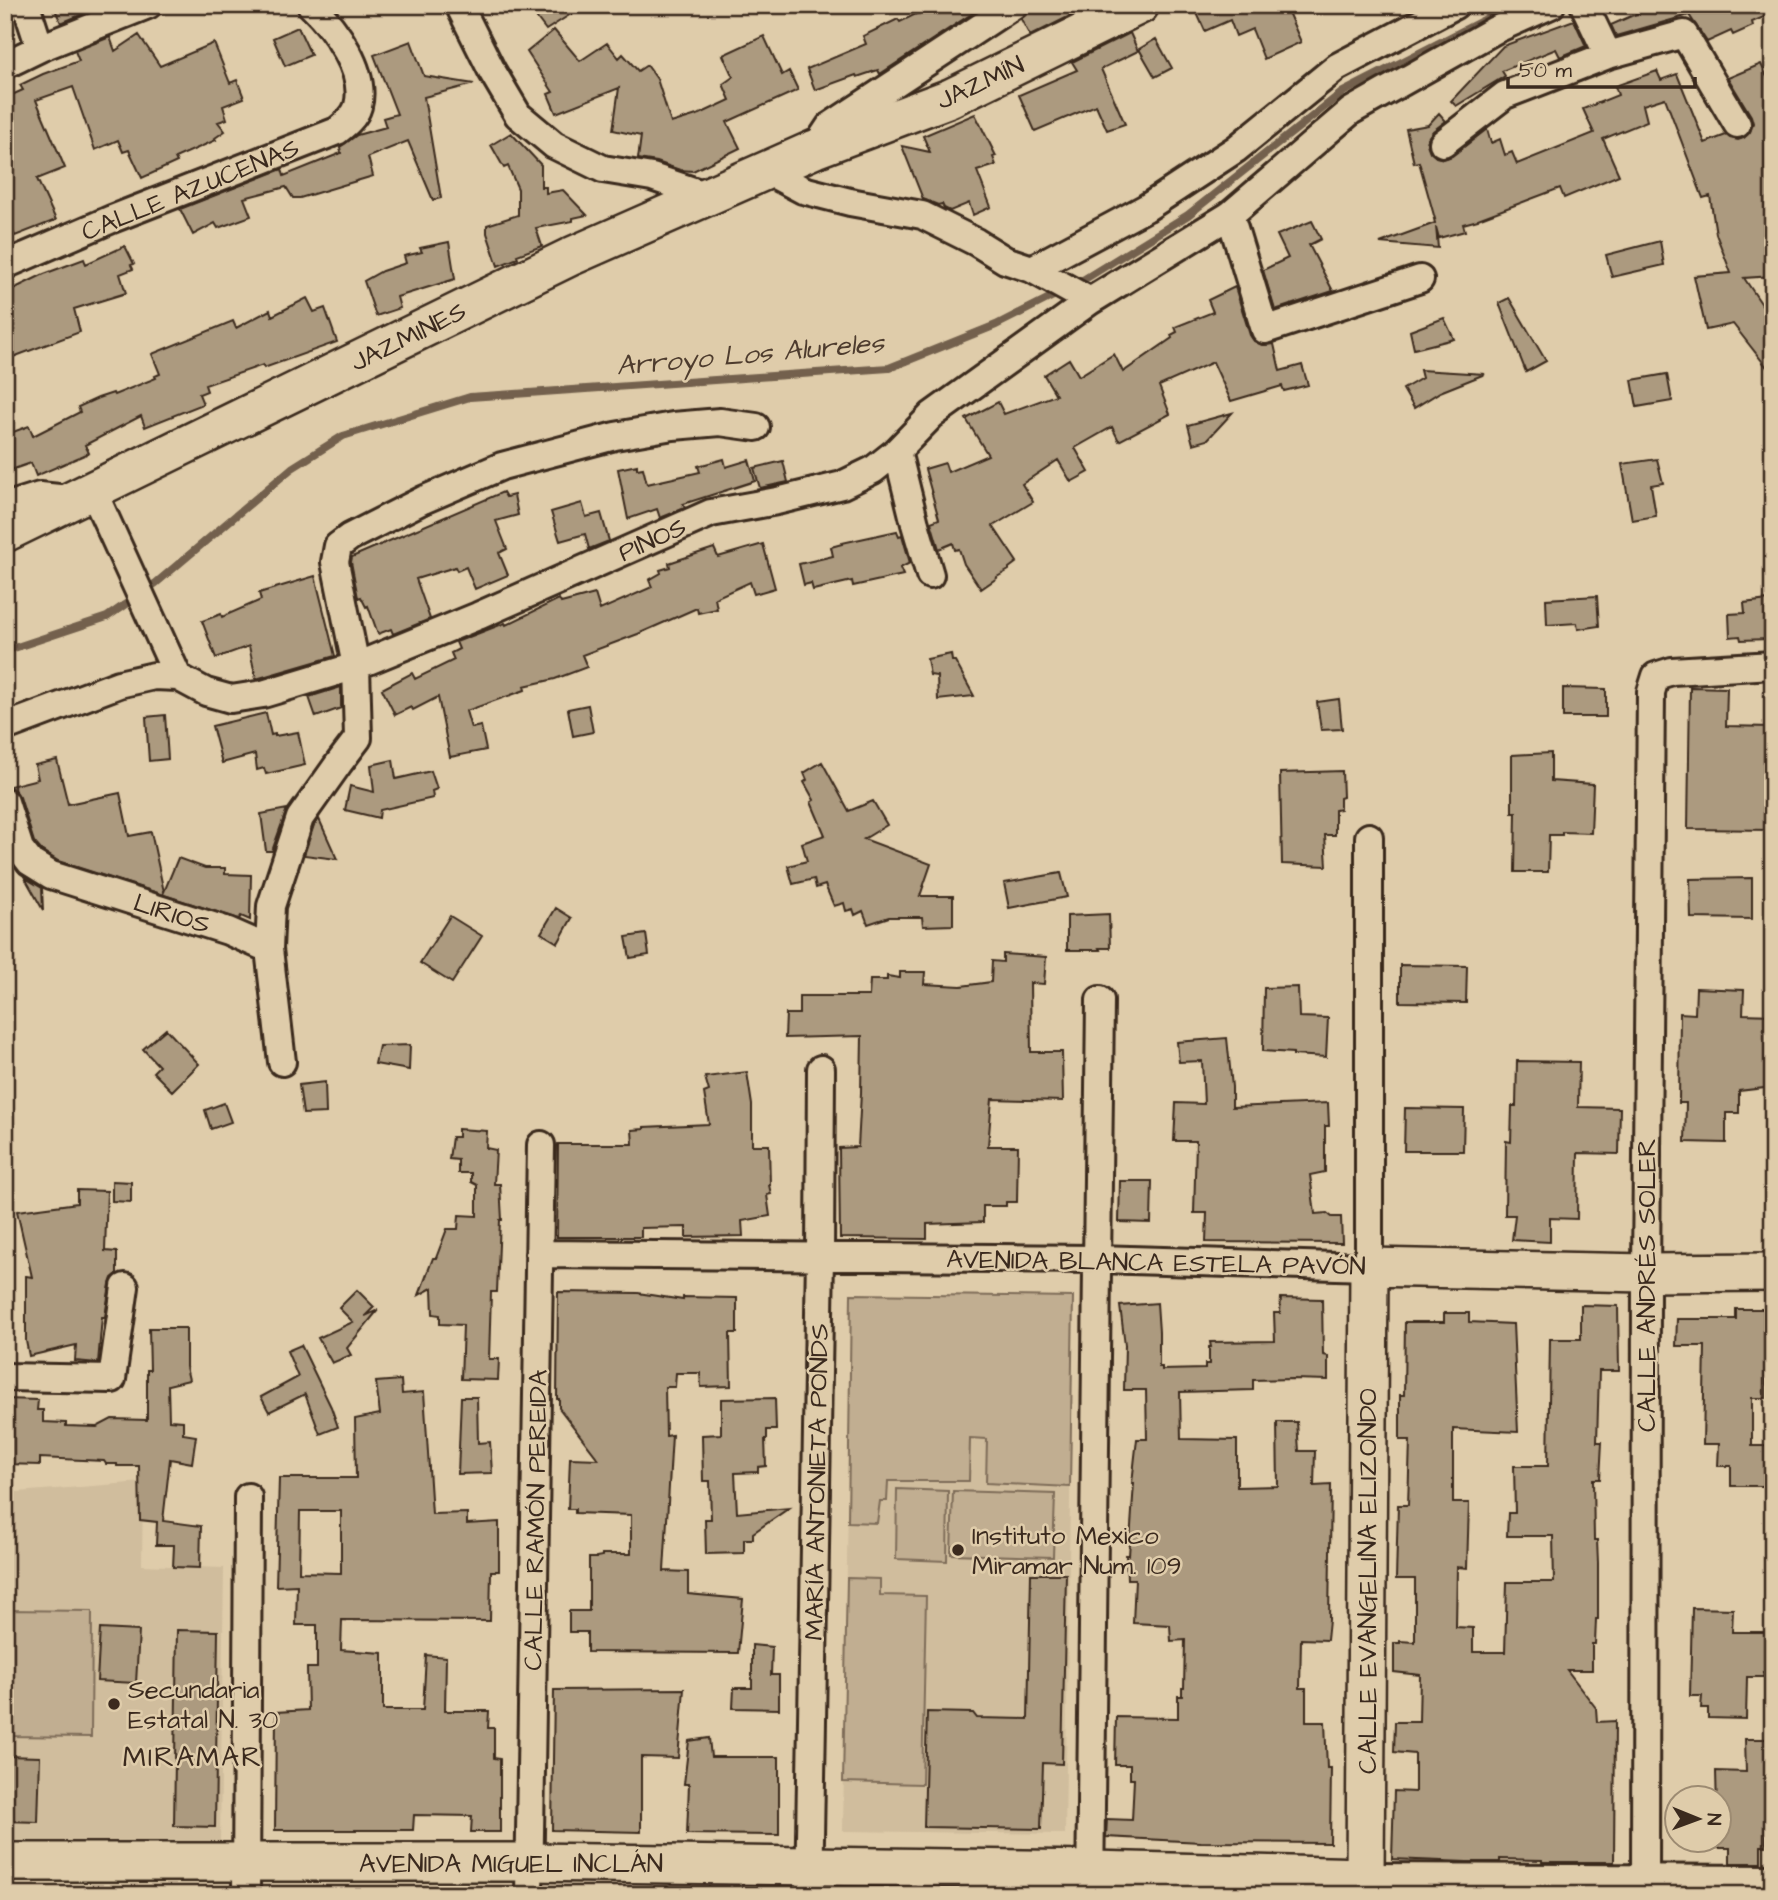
<svg xmlns="http://www.w3.org/2000/svg" width="1778" height="1900" font-family="'Architects Daughter',sans-serif">
	<rect width="100%" height="100%" fill="#dfccaa"/>
	<filter id="ink" filterUnits="userSpaceOnUse"><feTurbulence type="fractalNoise" baseFrequency=".0143" numOctaves="2"/><feDisplacementMap in="SourceGraphic" scale="14" xChannelSelector="R" yChannelSelector="G"/><feConvolveMatrix kernelMatrix="1 2 1 2 8 2 1 2 1" color-interpolation-filters="sRGB"/></filter>
	<g filter="url(#ink)">
		<path fill="#d0bd9d" d="M851 1294 1073 1297 1065 1834 843 1831Z
			M143 1482 142 1565 224 1568 220 1841H5V1493Z"/>
		<path fill="#c1ae91" stroke="#7e6c58" stroke-width="2" d="M851 1294 1073 1297 1070 1487 986 1483 987 1439 970 1438 969 1481H888L887 1501H880L877 1523 848 1522Z
			M897 1489 948 1491 947 1561 896 1559Z
			M953 1491 1055 1494 1053 1557 951 1554Z
			M847 1578 880 1579V1595L926 1596 922 1784 843 1782Z
			M5 1610 92 1611 91 1737 5 1736Z"/>
		<g fill="none" stroke-linecap="round" stroke-linejoin="round">
			<path stroke="#73614d" stroke-width="8" d="M1075 285 1188 215 1343 92 1513 5
				M5 651 107 617 156 583 292 468 343 436 470 397 889 368 996 325 1063 291"/>
		</g>
		<path fill="#ac9a7f" stroke="#3b2a1e" stroke-width="2" fill-rule="evenodd" d="M53 5H96L97 8 61 23Z
			M527 5H585L546 30Z
			M934 5H985L880 74 878 70 857 77 856 75 815 90 807 69 866 44 863 36 898 19 900 22Z
			M1030 5H1092L1030 36 1021 19 1028 13Z
			M1209 5H1285L1301 42 1264 59 1252 29 1236 36 1230 20 1205 31 1196 11Z
			M1656 5H1773V13L1752 22 1753 26 1733 35 1731 31 1707 42 1689 15 1616 36 1611 25Z
			M1574 20 1586 46 1560 57 1556 49 1502 71 1505 76 1456 106 1451 101 1503 46Z
			M298 27 311 55 285 66 273 38Z
			M554 30 580 61 607 43 619 58 623 54 638 71 647 65 657 79 671 123 700 114 730 100 723 84 733 77 723 55 764 36 782 75 789 71 798 90 727 122 740 148 693 171 680 170 657 162 638 159 641 136 613 130 619 88 556 113 548 94 553 92 527 52Z
			M1130 33 1138 51 1101 69 1125 124 1107 130 1096 105 1035 131 1019 95 1077 70 1072 62Z
			M139 35 160 66 214 43 230 83 237 80 244 98 223 106 227 119 218 122 225 131 215 138 216 140 175 158 177 162 142 178 129 150 123 152 118 140 95 150 73 87 36 100 65 168 37 179 56 220 15 236 5 215V137L15 132 5 111V98L23 90 20 85 43 74 79 61 75 51 110 37 115 51Z
			M1156 39 1172 68 1155 77 1139 49Z
			M411 41 424 76 474 84 424 97 441 198 433 200 408 141 368 157 373 176 300 198H293L286 187 244 198 251 216 218 228 215 223 193 235 180 209 282 169 284 176 341 153 340 147 357 135 386 127 383 118 397 114 374 55Z
			M1761 64 1773 90V276L1744 278 1773 321V375L1733 324 1706 330 1694 276 1731 273 1716 234 1710 196 1703 198 1665 98 1643 105 1647 121 1603 139 1619 175 1564 198 1560 188 1478 219V220L1463 224 1465 231 1439 238 1436 227 1438 248 1380 243 1435 223 1434 219H1435L1419 162 1414 163 1406 129 1428 125 1439 113 1446 121 1433 131 1428 138 1427 144 1430 152 1436 157 1444 159 1452 156 1487 129 1491 143 1500 139 1505 155 1512 152 1517 164 1594 133 1583 109 1618 95 1615 86 1657 71 1661 80 1677 74 1705 143 1726 135 1730 138 1738 140 1744 138 1750 132 1753 123 1751 116 1728 78Z
			M975 114 996 156 993 157 996 165 977 171 991 207 973 215 969 203 950 211 944 208 942 204 938 205 923 199 902 146 930 152 923 136Z
			M511 133 541 165V187H546V193L563 190 587 215 573 218V221L536 228 542 246 517 255 518 258 498 266 487 233V225L518 215V189L508 166 504 168 491 145Z
			M1312 221 1321 239 1309 245 1333 291 1275 310 1263 270 1288 258 1277 235Z
			M1660 241 1664 265 1612 277 1606 255Z
			M449 242 455 279 397 297 400 308 376 316 364 281 382 271 406 263 404 256 422 252 420 248Z
			M125 246 134 264 131 265 133 269 120 274 126 293 74 309 80 332 5 360V293L44 274 84 259 86 264Z
			M1235 287 1250 335 1254 341 1262 345 1274 344 1280 371 1302 365 1308 385 1284 391 1282 386 1231 401 1213 362 1159 386 1170 414 1119 441 1112 427 1075 448 1089 472 1071 482 1058 460 1022 484 1033 502 993 526 1017 562 1009 568V570L997 577V578L981 589 964 564 959 549 955 550 953 543 939 549 931 522 939 519 925 469 945 463 948 472 988 455 966 419 998 402 1004 414 1056 395 1044 375 1069 359 1079 376 1114 354 1123 372 1172 338 1171 335 1177 332 1175 327 1213 312 1208 300Z
			M307 298 314 312 325 308 337 342 264 368 263 365 205 385 207 391 199 394 203 404 145 427 141 416 85 445 89 453 36 476 31 463 5 472V435L29 426 33 436 80 412 78 407 98 398 113 393 114 395 156 378 155 376 160 374 152 354 233 321 236 328 270 310 272 316Z
			M1509 298 1546 361 1526 372 1499 303Z
			M1444 318 1454 339 1414 349 1410 331Z
			M1420 370 1485 374 1440 392 1414 408 1403 389 1422 378Z
			M1667 374 1672 401 1637 407 1632 380Z
			M1232 413 1207 440 1193 444 1188 425Z
			M724 459 726 467 749 460 755 481 683 504 685 508 660 518 657 509 628 519 618 469 637 465V469L643 468 647 484 700 472 698 466Z
			M1657 459 1663 483 1651 485 1656 516 1632 520 1622 464Z
			M783 461 788 482 760 488 754 468Z
			M503 492 506 497 514 495 518 515 496 521 507 549 499 553 508 575 475 589 466 567 457 571 455 567 416 579 430 619 393 634 391 629 378 634 368 606 366 607 361 597 358 598 351 562 352 557Z
			M582 503 586 517 601 513 609 541 589 549 585 534 560 541 551 512Z
			M897 531 899 536 902 535 910 563 900 568 903 575 853 586 852 581 813 590 811 583 804 585 799 564 833 556 831 547 842 544V543Z
			M763 544 775 588 754 594 750 582 715 598 717 609 698 613 697 608 638 634 582 655 587 667 555 679 524 686 525 690 466 711 471 728 481 726 486 750 450 757 438 697 413 710 411 707 395 715 382 689 412 673 415 679 454 660 451 653 459 649 456 642 505 623 506 625 559 599 561 603 595 594 600 610 652 587 649 580 661 573 660 570 670 567 669 563 714 548 718 557Z
			M315 576 335 656 256 679 249 646 216 658 202 621 221 614 222 617 261 600 259 593Z
			M1597 596 1599 626 1578 629 1577 623 1547 625 1546 599Z
			M1769 600V606H1773V635H1769L1768 639 1741 640 1740 636 1730 637 1729 614 1745 613 1744 603Z
			M951 654 952 661H955L974 696 938 700 937 676 930 675 927 659Z
			M341 687V708L316 717 309 697Z
			M1690 687 1727 688 1726 726 1772 727 1773 830 1688 829Z
			M1563 688 1606 689V717H1563Z
			M1339 699 1342 729 1321 730 1317 702Z
			M588 705 593 732 573 736 568 709Z
			M266 713 271 735 275 734V736L298 732 305 765 266 774 264 768 257 770 255 754 222 763 212 726Z
			M165 715 168 759 149 761 146 717Z
			M1551 753V781L1593 784 1591 833 1562 832V835H1549L1548 872H1515L1516 812H1512V755Z
			M57 760 68 804 120 793 129 836 151 832 164 892 178 858 205 868H225V874L251 875 250 920 241 916 239 919 58 861 41 850 34 842 20 797 10 786 38 779 35 765Z
			M393 760 396 779 431 771 437 789 432 791 433 798 380 810 379 818 345 810 350 786 374 792 371 765Z
			M822 762 849 811 873 801 887 825 864 839 931 864 920 896H953V925L923 926 922 917H889L868 924 863 911 855 915 853 909 846 911 844 903 834 906 825 885 816 888 814 879 793 884 788 866 807 861 802 843 825 835 811 802 814 800 804 782 807 780 804 773Z
			M1342 771 1343 797 1340 798V809L1335 810V835H1325L1327 866 1282 864 1280 773Z
			M287 809 272 851H266L261 814Z
			M319 819 337 859 304 855 314 825Z
			M1061 873 1067 897 1009 908 1004 883Z
			M25 878 42 888 43 910Z
			M1752 878V919L1691 918 1690 879Z
			M556 908 572 918 558 943 541 933Z
			M1109 914 1110 948H1099L1100 950H1067V916Z
			M450 916 482 936 452 983 420 963Z
			M646 934 649 955 630 958 626 937Z
			M1003 954 1046 957 1044 984 1030 983 1031 1052H1062L1063 1101 992 1099 988 1146H1018L1017 1202H1006V1206H983V1222L927 1224V1239L840 1238 839 1148 858 1147 861 1093 862 1036 785 1038 786 1014H799V996H869L870 980H887V976L900 978V972H925L924 984 961 986 991 982 992 961 1003 962Z
			M1400 965 1467 966 1466 1003 1400 1002Z
			M1298 987 1299 1017 1328 1018 1326 1057 1293 1055V1053L1263 1051 1264 988Z
			M1696 988 1744 990 1743 1014 1773 1015V1087L1739 1091V1113H1726V1143L1685 1142 1686 1103H1679L1680 1013 1695 1014Z
			M166 1029 199 1064 172 1091 153 1072 159 1066 143 1049Z
			M1227 1038 1232 1087V1107L1328 1103 1329 1126H1325V1150H1324H1325V1172L1310 1175 1315 1214 1327 1213 1332 1217H1341L1342 1243 1206 1242 1207 1213H1194L1196 1141H1174L1176 1103 1204 1104 1202 1061 1179 1062 1177 1042Z
			M410 1045 409 1070 375 1064 379 1046Z
			M1517 1061 1579 1062 1578 1107 1620 1108 1619 1154 1578 1153 1577 1219 1550 1218V1242L1512 1240 1515 1215H1505L1506 1141 1511 1142 1512 1106H1516Z
			M747 1072 752 1105V1145H769L770 1185H769L771 1194 767 1195 770 1216 742 1221 743 1236 686 1237V1227L641 1228V1237H557L558 1144H633L632 1130 644 1129V1127L709 1124 704 1093 709 1091 705 1077Z
			M325 1082 326 1113 303 1114 299 1085Z
			M224 1103 231 1122 211 1129 205 1110Z
			M1405 1108 1464 1109 1463 1151H1404Z
			M458 1129 487 1131 486 1148 496 1150 494 1184H500L502 1220H500L497 1292H491L489 1359H499L498 1380 461 1379 463 1325 440 1324V1315L433 1314 432 1288 419 1295 433 1258H436L447 1229H458L459 1215 477 1216V1185L471 1182V1173H458V1160L449 1159 452 1137H458Z
			M112 1181 131 1182V1202L112 1201Z
			M1120 1181H1152L1151 1223 1119 1222Z
			M77 1190 107 1191 105 1251 117 1252V1274L112 1278 110 1284 105 1317H102L98 1363 75 1361 76 1345 29 1356 26 1341V1276L32 1277 17 1211 77 1203Z
			M357 1290 374 1307 365 1316 378 1310 347 1348 351 1355 332 1363 318 1338 353 1322 339 1308Z
			M558 1292 638 1293 683 1300V1297L737 1298V1333H730L731 1386 701 1387 700 1373H676L675 1387H665L666 1436 672 1435 664 1571 688 1572V1594L743 1599 738 1653 587 1652V1632H569V1611H589V1558H596V1557L602 1556V1554H631V1515L575 1513V1509H568L570 1458 598 1459 559 1408V1399H557Z
			M1281 1298 1322 1299 1323 1355 1328 1356V1380L1292 1379 1253 1380V1390L1180 1392 1181 1439 1237 1440V1487L1278 1486 1277 1422H1297L1299 1451H1315L1314 1486 1331 1485 1329 1620 1327 1640 1301 1639 1300 1688H1306V1722H1325L1327 1768H1331L1330 1843 1201 1842 1106 1837 1107 1819 1132 1820 1134 1779H1130V1765H1115L1116 1717 1178 1718V1696H1182V1688H1184L1185 1640 1171 1641 1170 1625 1133 1623 1135 1579H1127L1126 1555H1129L1134 1483H1132L1137 1439H1147L1146 1390H1124L1125 1345 1120 1306 1157 1303 1159 1332V1367H1162V1370L1205 1369V1364H1209V1347H1211L1210 1342 1275 1341 1274 1313H1280Z
			M1581 1305 1618 1306 1619 1371H1599L1597 1442H1602L1600 1479H1593L1594 1540H1597L1598 1563V1619H1596L1595 1644H1592V1670H1567L1596 1708 1597 1722 1615 1721 1614 1862H1542V1860L1500 1859V1862H1467L1392 1859 1394 1791 1415 1792V1754L1394 1752 1395 1722H1419L1420 1675 1394 1672V1643H1400V1641L1415 1642V1579H1396L1398 1505H1408L1410 1440H1400V1395H1404L1405 1322H1444V1313H1469V1322L1513 1324 1518 1432 1453 1429V1503H1469L1467 1568 1457 1567 1456 1627 1473 1628V1652H1505L1507 1582H1554L1553 1536H1507L1508 1513H1515L1514 1466H1548L1550 1339H1581Z
			M1736 1309H1766V1398H1752V1446H1773V1475H1770V1486H1731V1466H1718L1719 1444H1703L1705 1346H1676L1677 1319H1736Z
			M149 1328H186V1367L189 1380 168 1385 169 1420 183 1421V1434L196 1436 192 1463 170 1459 163 1521 201 1526 200 1568 173 1567 174 1545H156L157 1522 140 1520 139 1466H117V1464H106L104 1461 40 1458V1465L5 1464V1399L38 1400 37 1410H43V1422L66 1423V1426L97 1427 112 1419 147 1420V1370H150Z
			M301 1345 331 1407 338 1427 320 1434 305 1394 269 1412 261 1397 298 1377 287 1351Z
			M401 1380 402 1394 424 1392 432 1514 467 1513V1524L499 1522V1571H491L490 1621 342 1620 341 1650 383 1653V1710H423L426 1655 446 1657 445 1711H489L488 1728H494V1758L500 1759V1832H471L472 1816 414 1815 413 1830H275L276 1712 308 1710 307 1668H317V1625H296L297 1585 276 1586 279 1478H356L355 1419 380 1414 376 1382ZM300 1511H341V1573L299 1572Z
			M461 1397H477L478 1443 490 1442 492 1473 458 1474Z
			M775 1398 776 1430H767V1439H765L766 1466 758 1467V1472L735 1473 737 1513 789 1508 753 1533V1539H744V1553L706 1554 705 1519H711L710 1481H703L702 1435 721 1434V1399Z
			M1031 1574H1066L1062 1764 1043 1763 1041 1829 924 1827 927 1712 973 1713 977 1718 1028 1719Z
			M1692 1608 1733 1609 1732 1632H1773V1672H1763L1764 1677H1747L1746 1719 1708 1718V1708H1701L1702 1696H1690Z
			M100 1629 139 1631 136 1683 97 1681Z
			M177 1630 218 1631 215 1827 174 1826Z
			M752 1645 772 1647 771 1675H779V1709L733 1708 734 1688H752Z
			M684 1689 678 1758 641 1757V1832L552 1830 554 1690Z
			M709 1738 711 1757H779V1835L687 1834 689 1784H684L689 1741Z
			M1745 1739H1767L1766 1846H1761V1863H1730V1848H1718L1716 1771 1746 1772Z
			M5 1756 40 1757 38 1822 5 1821Z"/>
		<g fill="none" stroke-linecap="round" stroke-linejoin="round">
			<g stroke="#3b2a1e" stroke-width="32">
				<path id="street" d="M26 5 40 48
					M459 5 492 71 518 115 554 145 603 169 652 177 708 196
					M1584 5 1608 55 1684 34 1737 124
					M5 65 40 48 148 5
					M1443 143 1505 95 1608 55
					M816 147 830 126 1014 5
					M767 171 803 190 850 202 922 215 976 242 1005 260 1032 269 1090 301
					M1230 215 1265 330 1420 279
					M5 265 112 219 337 131C345 125 355 117 358 106 367 72 335 28 311 5
					M1032 269 1146 208 1236 149 1337 67 1455 5
					M897 451 915 524 930 575
					M93 491 178 677
					M5 507 40 496 68 499
					M5 727 119 684 154 676 178 677 206 692 231 699 263 694 356 666 478 616 711 513 777 501 842 485 873 470 897 451 932 415 1090 301 1230 215 1351 111 1495 30 1551 5
					M5 802 20 849 30 862 51 875 228 931 269 949 282 1062
					M269 949 271 906 300 818 339 763 358 738 356 666 335 562 338 546 350 537 423 500 502 466 615 436 673 426 720 422 756 427
					M539 1254 1097 1259 1369 1267V837
					M5 1377 112 1379 125 1287
					M1365 1894V1877L1773 1879
					M246 1895 248 1497
					M529 1895 541 1145
					M809 1895 820 1256 821 1069
					M1090 1895 1100 1000
					M1645 1895 1646 1273 1651 692 1656 676 1672 671 1773 665"/>
			</g>
			<g stroke="#3b2a1e" stroke-width="42">
				<path id="secondary" d="M5 533 572 256 815 149 950 98 1140 5
					M5 1862H530L1091 1870 1365 1877 1369 1267 1646 1273 1773 1272"/>
			</g>
			<use href="#street" stroke="#dfccaa" stroke-width="26"/>
			<use href="#secondary" stroke="#dfccaa" stroke-width="37"/>
		</g>
	</g>
	<g fill="#3b2a1e" stroke="#dfccaa" stroke-width="2.5">
		<circle cx="958" cy="1550" r="7"/>
		<circle cx="114" cy="1704" r="7"/>
	</g>
	<g text-anchor="middle" stroke-width="5" stroke-linejoin="round" paint-order="stroke">
		<g font-size="26" fill="#3b2a1e" stroke="#dfccaa">
			<text transform="translate(980 82) rotate(-25)" y="9">JAZMÍN</text>
			<text transform="translate(190 189) rotate(-22)" y="9">CALLE AZUCENAS</text>
			<text transform="translate(408 336) rotate(-26)" y="9">JAZMINES</text>
			<text transform="translate(652 539) rotate(-24)" y="9">PINOS</text>
			<text transform="translate(172 913) rotate(18)" y="9">LIRIOS</text>
			<text transform="translate(1156 1262) rotate(1)" y="9">AVENIDA BLANCA ESTELA PAVÓN</text>
			<text transform="translate(1646 1285) rotate(-90)" y="9">CALLE ANDRÉS SOLER</text>
			<text transform="translate(816 1482) rotate(-89)" y="9">MARÍA ANTONIETA PONDS</text>
			<text transform="translate(535 1520) rotate(-89)" y="9">CALLE RAMÓN PEREIDA</text>
			<text transform="translate(1367 1581) rotate(-90)" y="9">CALLE EVANGELINA ELIZONDO</text>
			<text x="511" y="1872">AVENIDA MIGUEL INCLÁN</text>
		</g>
		<g font-size="26" fill="#3b2a1e" stroke="#dfccaa" text-anchor="start">
			<text x="972" y="1544">Instituto Mexico<tspan x="972" dy="30">Miramar Num. 109</tspan></text>
			<text x="128" y="1698">Secundaria<tspan x="128" dy="30">Estatal N. 30</tspan></text>
		</g>
		<g font-size="28" font-style="italic" fill="#4e3c2e" stroke="#dfccaa">
			<text transform="translate(750 353) rotate(-5)" y="10">Arroyo Los Alureles</text>
		</g>
		<g font-size="28" letter-spacing="2" fill="#3b2a1e" stroke="#dfccaa">
			<text x="193" y="1766">MIRAMAR</text>
		</g>
	</g>
	<rect width="1778" height="1900" fill="none" stroke="#dfccaa" stroke-width="28"/>
	<rect x="14" y="14" width="1750" height="1872" fill="none" stroke="#3b2a1e" stroke-width="2.5" filter="url(#ink)"/>
	<g transform="translate(1698 1819) rotate(91)"><circle r="33" fill="#dfccaa" stroke="#9d8b72" stroke-width="2"/>
	<path d="M0-5L12 26L0 18L-12 26Z" fill="#3b2a1e"/>
	<text y="-10" font-size="19" font-weight="bold" text-anchor="middle" fill="#3b2a1e">N</text>
	</g>
	<path d="M1508 77v10h187v-10" fill="none" stroke="#3b2a1e" stroke-width="3.5"/>
	<text x="1519" y="77" font-size="21" fill="#3b2a1e" stroke="#dfccaa" stroke-width="5" paint-order="stroke">50 m</text>
</svg>
